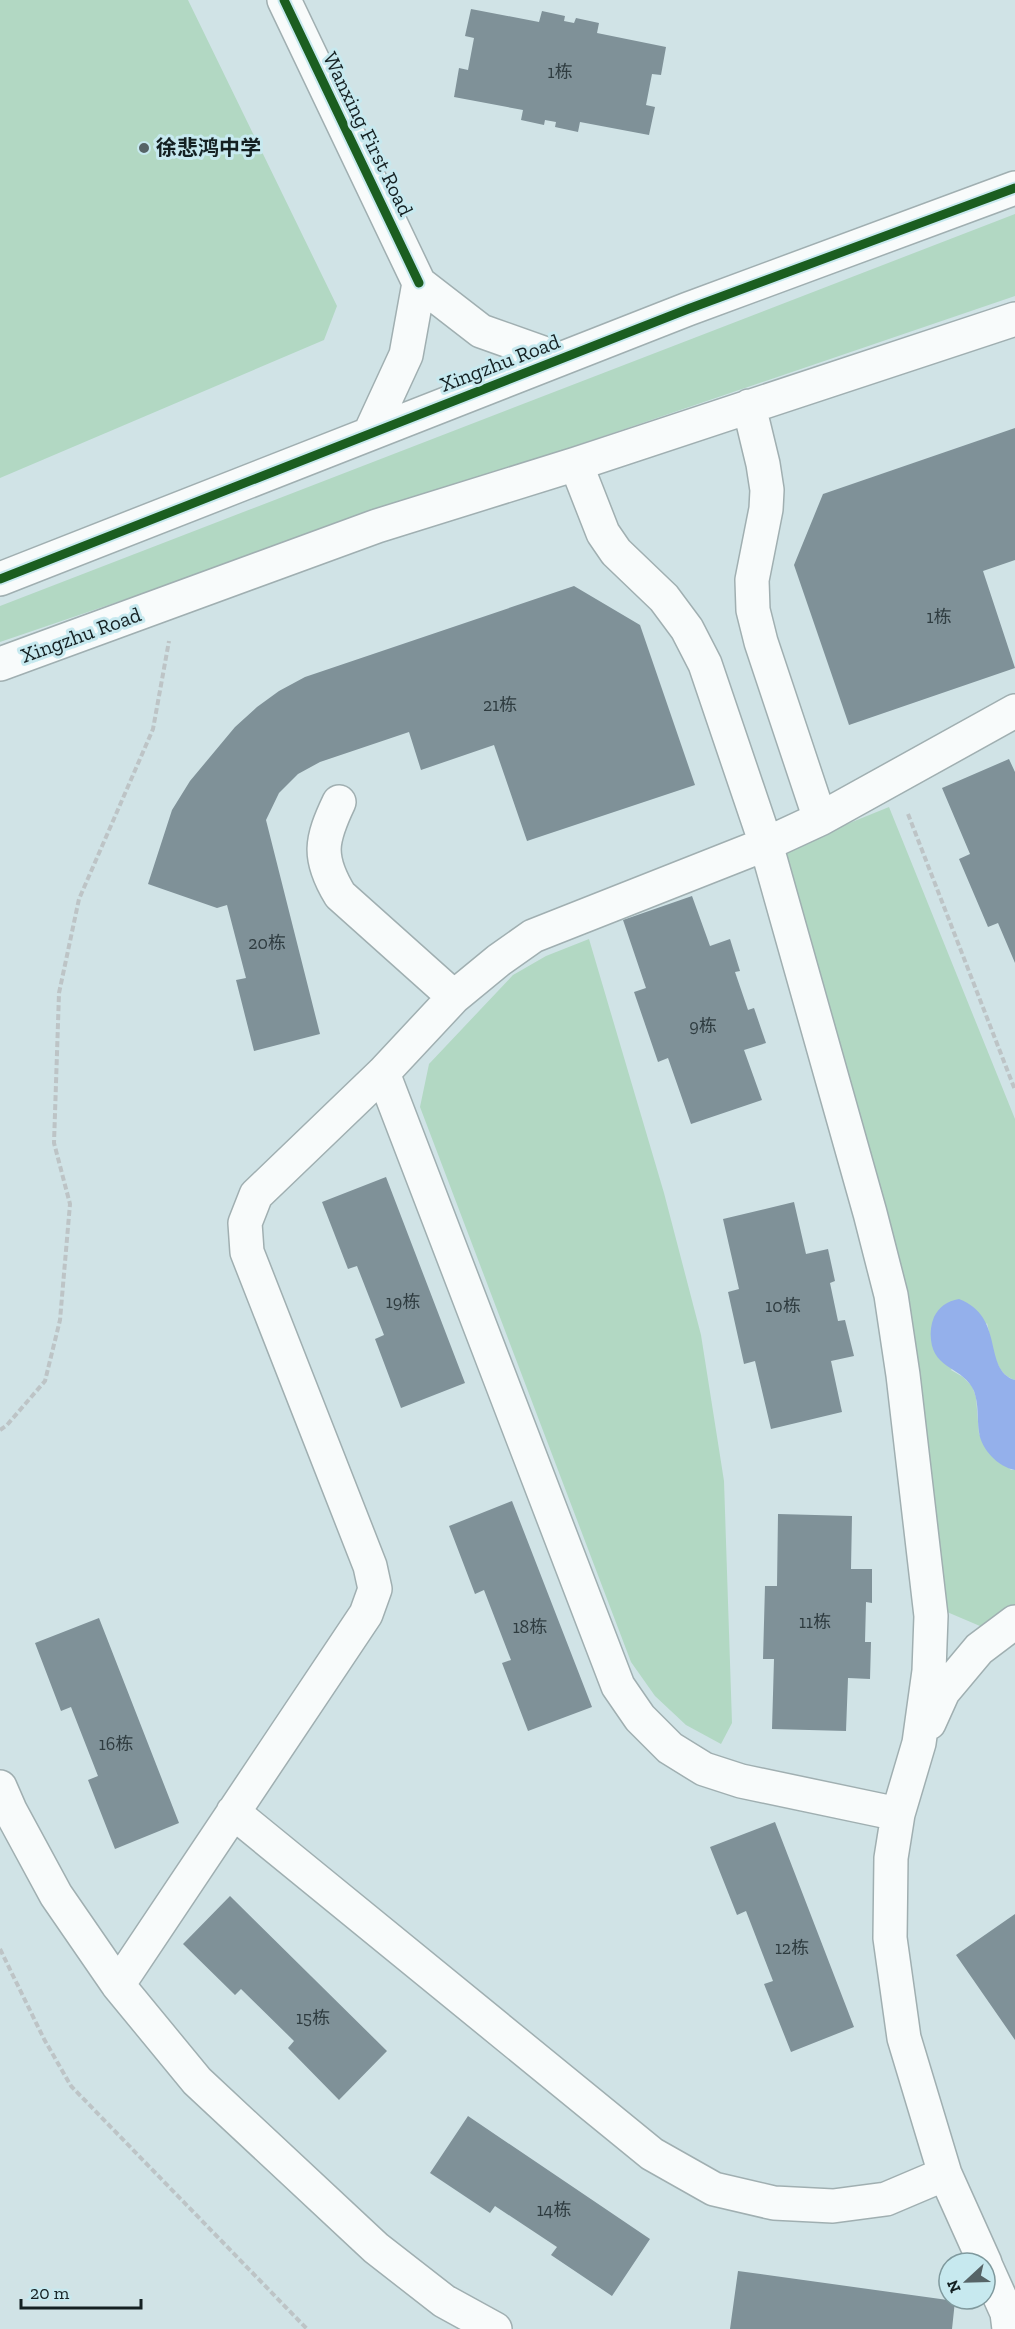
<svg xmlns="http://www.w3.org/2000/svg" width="1015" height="2329" font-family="'Zilla Slab','Noto Sans SC',serif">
	<rect width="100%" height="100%" fill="#d0e3e6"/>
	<path fill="#b2d8c3" d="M0 0H188L337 306 324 340 0 478Z
		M1015 214V296L0 642V606Z
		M889 807 1015 1119V1380C993 1374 992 1342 987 1323L951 1370 963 1377 972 1386 976 1397 979 1434 1011 1470H1015V1609L987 1629 940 1609 916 1372 778 852Z
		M589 939 664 1193 701 1335 724 1481 732 1723 721 1744 686 1725 655 1696 631 1662 420 1107 429 1064 513 975 546 956Z"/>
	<path fill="#94b0eb" d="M959 1299C1006 1317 982 1370 1015 1380V1470C998 1467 981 1449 979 1432 977 1418 979 1405 974 1391 964 1367 934 1370 931 1340 930 1332 931 1324 934 1317 939 1307 947 1301 959 1299Z"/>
	<path fill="#7f9198" d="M471 9 539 22 542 11 565 16 564 21 574 23 576 18 599 23 597 33 666 47 661 75 652 74 646 105 655 107 649 135 580 122 578 132 555 127 556 122 545 120 544 125 521 120 523 110 454 97 459 68 468 70 474 38 465 36Z
		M1015 428V560L983 571 1015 668 849 725 794 565 823 494Z
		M574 586 640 625 695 785 527 841 494 745 421 770 409 732 320 762 298 774 279 793 266 820 320 1034 254 1051 236 980 246 978 227 905 217 908 148 884 172 810 190 781 235 727 257 707 279 691 305 677Z
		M1009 759 1015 772V963L998 923 988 927 959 859 970 854 942 788Z
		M692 896 710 946 730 939 740 971 735 972 748 1010 754 1008 766 1043 744 1050 762 1100 691 1124 668 1058 658 1062 634 992 646 988 623 920Z
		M386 1177 465 1383 401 1408 375 1339 384 1335 357 1266 348 1269 322 1202Z
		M794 1202 806 1254 828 1249 835 1281 830 1283 838 1321 845 1320 854 1356 831 1361 842 1412 771 1429 755 1361 744 1364 728 1292 739 1289 723 1219Z
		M512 1501 592 1707 528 1731 502 1663 511 1660 484 1590 475 1594 449 1526Z
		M778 1514 852 1516 851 1569H872V1603L866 1602 865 1642H871L870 1679 848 1678 846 1731 772 1729 774 1659H763L765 1586H777Z
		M99 1618 179 1823 115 1849 88 1780 98 1776 71 1707 61 1711 35 1643Z
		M775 1822 854 2027 791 2052 764 1984 773 1981 746 1911 737 1915 710 1847Z
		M230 1896 387 2051 339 2100 288 2048 294 2041 241 1989 235 1995 183 1944Z
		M1015 1914V2040L956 1955Z
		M468 2116 650 2239 612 2296 551 2255 557 2247 495 2206 490 2213 430 2173Z
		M738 2271 955 2301 952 2329H730Z"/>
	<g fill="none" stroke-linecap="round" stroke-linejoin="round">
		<g stroke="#a0afb1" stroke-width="36">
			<path id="minor" d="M284 0 419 283
				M749 406 763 464 767 490 766 509 752 580 753 610 761 642 820 819
				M370 433 406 355 419 283 481 331 560 359
				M576 464 603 533 616 552 664 598 687 629 705 664 766 844 870 1213 891 1295 903 1375 931 1616 929 1671 919 1743 898 1814 891 1858 890 1938 904 2038 945 2174 985 2263
				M0 579 688 309 1015 188
				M0 664 377 526 576 464 1015 319
				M339 802C321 840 317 857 340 895L454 997
				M383 1073 618 1686 640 1718 670 1748 704 1769 741 1781 898 1814
				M929 1723 943 1692 979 1649 1015 1622
				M0 1787 10 1810 56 1895 118 1985 197 2081 376 2248 444 2301 495 2329
				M233 1812 652 2154 714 2189 774 2203 833 2206 886 2199 945 2174
				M118 1985 366 1614 375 1589 370 1566 247 1252 245 1223 256 1195 383 1073 454 997 499 960 533 936 766 844 820 819 1015 711
				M985 2264 1007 2313 1009 2329"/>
		</g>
		<path stroke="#bdc4c6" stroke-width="4" stroke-dasharray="6 3" stroke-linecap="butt" d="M908 814 1015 1090
			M0 1430 7 1425 45 1381 60 1320 70 1204 54 1143 59 993 79 899 153 729 169 641
			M0 1949 44 2039 71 2086 307 2329"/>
		<use href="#minor" stroke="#f8fbfb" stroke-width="33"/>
		<g stroke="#c7e9ef" stroke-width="13">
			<path id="cycleway" d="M284 0 419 283
				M0 579 688 309 1015 188"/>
		</g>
		<use href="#cycleway" stroke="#1b5e20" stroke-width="9"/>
	</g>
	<circle fill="#566467" stroke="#c7e9ef" stroke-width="2" cx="144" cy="148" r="6"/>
	<g text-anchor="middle" stroke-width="6" stroke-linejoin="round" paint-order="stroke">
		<g font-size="18" fill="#2f3c40">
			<text x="560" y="78">1栋</text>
			<text x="939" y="623">1栋</text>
			<text x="500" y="711">21栋</text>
			<text x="267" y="949">20栋</text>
			<text x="703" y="1032">9栋</text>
			<text x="403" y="1308">19栋</text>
			<text x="783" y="1312">10栋</text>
			<text x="815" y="1628">11栋</text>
			<text x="530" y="1633">18栋</text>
			<text x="116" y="1750">16栋</text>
			<text x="792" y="1954">12栋</text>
			<text x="313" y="2024">15栋</text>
			<text x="554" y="2216">14栋</text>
		</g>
		<g font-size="21" fill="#142022" stroke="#c7e9ef">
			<text transform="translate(368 134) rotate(64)" y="7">Wanxing First Road</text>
			<text transform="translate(500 363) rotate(-21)" y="7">Xingzhu Road</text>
			<text transform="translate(81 635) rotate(-20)" y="7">Xingzhu Road</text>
		</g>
		<g font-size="21" font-weight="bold" fill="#142022" stroke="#c7e9ef" text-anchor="start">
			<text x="156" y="155">徐悲鸿中学</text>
		</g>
	</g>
	<g transform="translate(967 2281) rotate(248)"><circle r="28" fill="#c7e9ef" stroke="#7f999d" stroke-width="1.5"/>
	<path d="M0-4.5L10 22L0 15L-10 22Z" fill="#566467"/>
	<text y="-9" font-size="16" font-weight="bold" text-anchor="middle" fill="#142022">N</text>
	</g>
	<path d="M21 2299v9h120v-9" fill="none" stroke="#142022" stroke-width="3"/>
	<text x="30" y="2299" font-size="18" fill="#142022" stroke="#c7e9ef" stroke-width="4.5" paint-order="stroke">20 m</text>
</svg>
